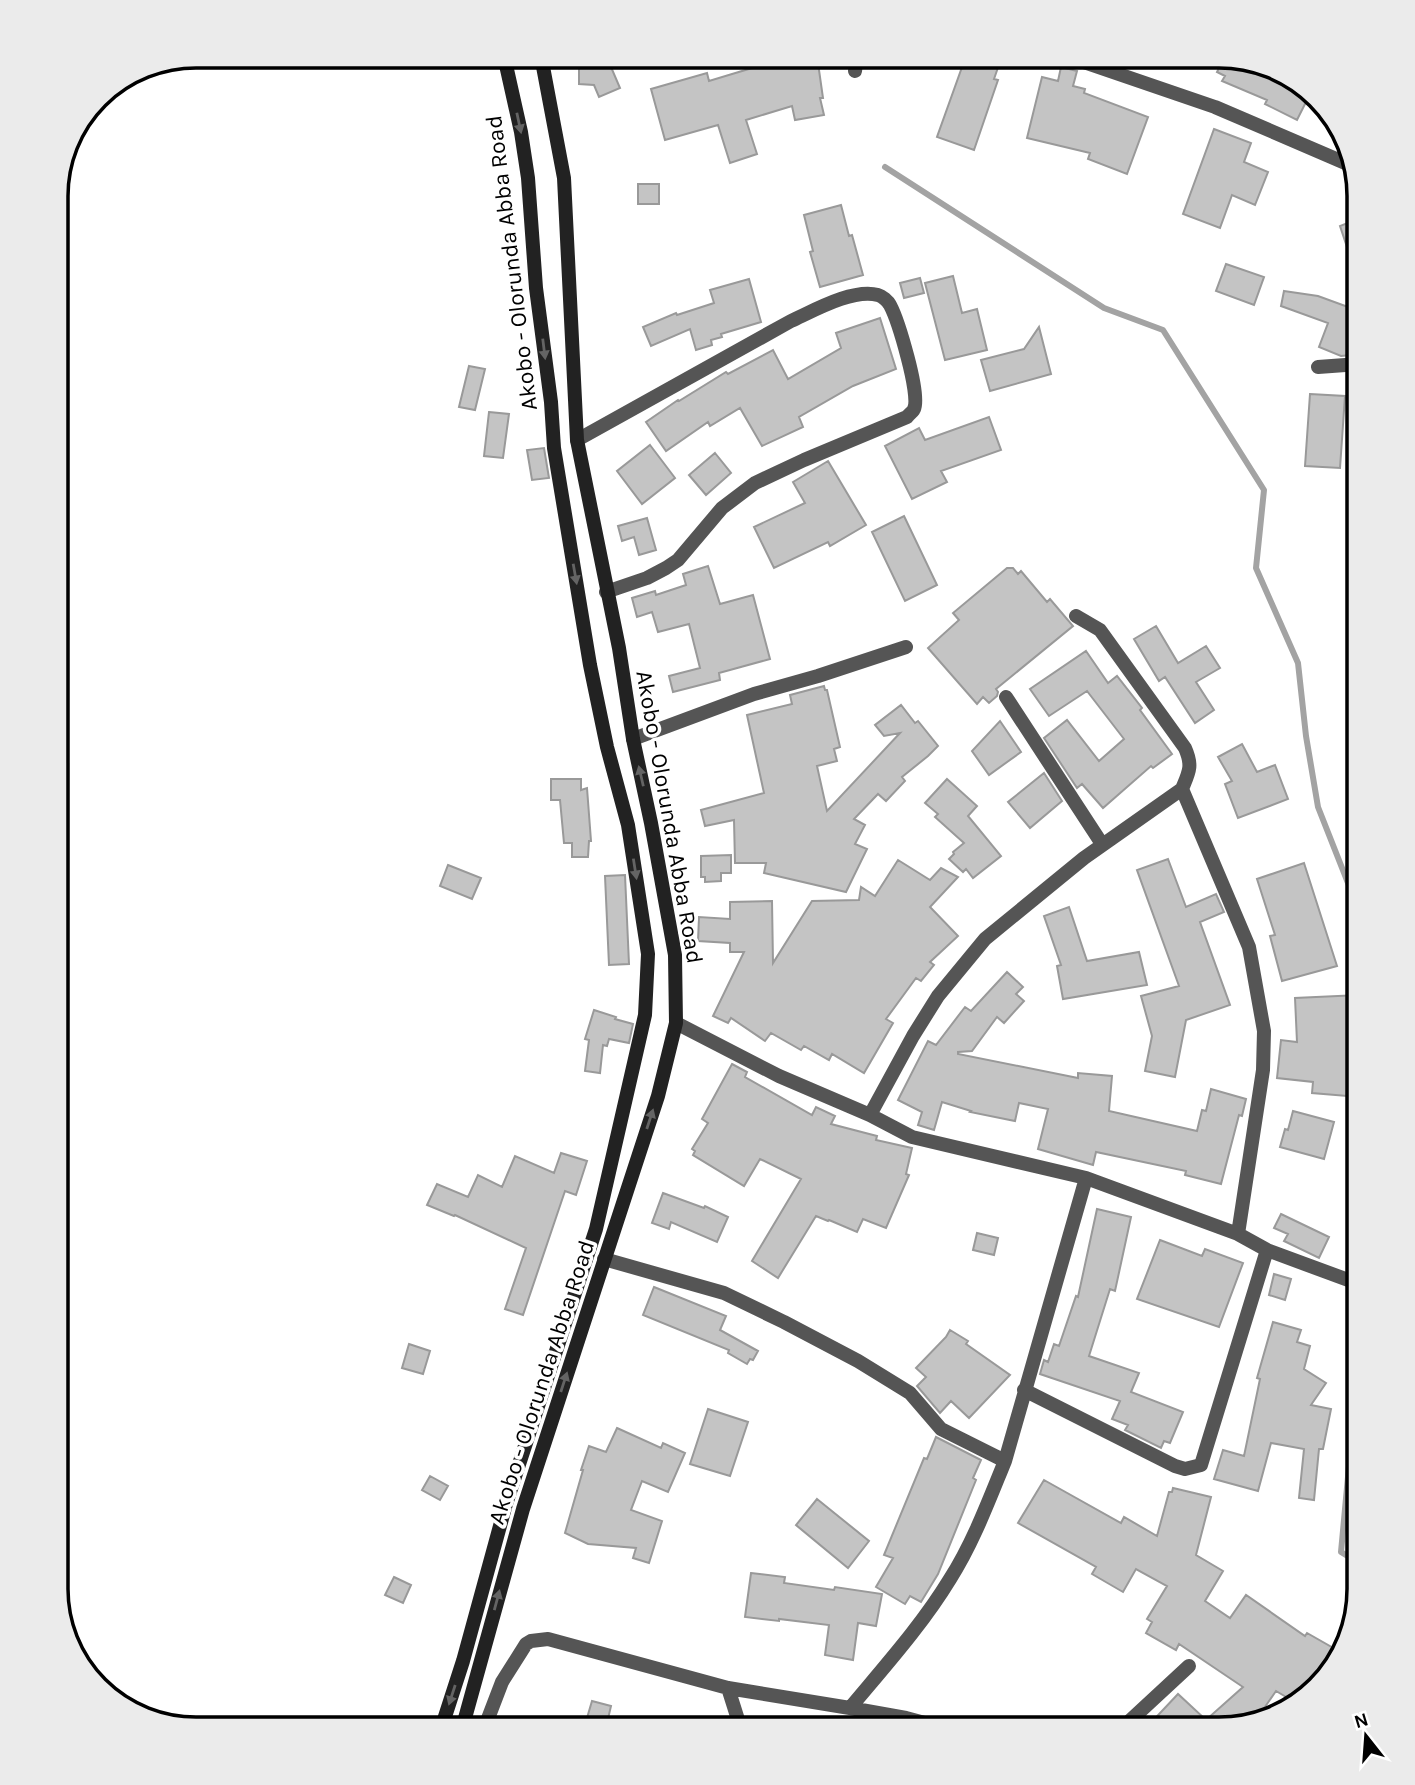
<svg xmlns="http://www.w3.org/2000/svg" width="1415" height="1785" font-family="Karla,sans-serif">
	<rect width="100%" height="100%" fill="#fff"/>
	<g fill="none" stroke-linecap="round" stroke-linejoin="round">
		<path stroke="#a3a3a3" stroke-width="6" d="M885 167 1104 308 1163 330 1264 490 1256 568 1298 663 1306 736 1318 807 1359 911
			M1359 1563 1341 1552 1359 1359"/>
	</g>
	<path fill="#c4c4c4" stroke="#999" stroke-width="2" d="M772 56H817L823 98H820L824 115 795 120 792 106 746 120 757 154 730 163 718 125 665 140 651 89 707 73 709 81 772 62Z
		M966 56H1002L994 79 998 80 974 150 937 137Z
		M1225 56 1289 75 1297 82 1308 98 1297 120 1265 104 1267 100 1222 81 1225 76 1217 72Z
		M579 65 611 67 620 88 599 97 594 85 579 84Z
		M1061 67 1077 71 1073 86 1085 89 1084 93 1148 117 1127 174 1088 159 1090 153 1027 138 1042 77 1058 81Z
		M1214 129 1251 143 1244 162 1268 172 1255 205 1232 195 1220 228 1183 214Z
		M638 184H659V204H638Z
		M841 205 849 236 852 235 863 275 820 287 810 252 813 251 804 215Z
		M1355 220 1359 230V271H1355L1340 226Z
		M1226 264 1264 277 1254 305 1216 291Z
		M953 276 962 313 977 309 987 350 945 360 925 283Z
		M920 278 924 293 904 298 900 283Z
		M749 279 761 322 721 334 722 337 711 340 712 345 696 350 690 329 651 346 643 327 676 313 677 315 714 303 710 290Z
		M1284 291 1318 296 1359 311V335L1351 355 1341 356 1319 347 1328 323 1281 306Z
		M880 318 896 369 853 386 799 417 803 427 762 446 740 408 710 426 708 422 666 451 646 422 678 400 679 401 726 372 728 374 773 350 788 379 841 348 836 333Z
		M1039 327 1051 374 990 391 981 360 1024 349Z
		M469 366 485 369 475 410 459 407Z
		M1310 394 1345 396 1340 468 1305 466Z
		M489 412 509 414 503 458 484 456Z
		M989 417 1001 450 941 471 947 482 912 499 885 446 919 428 925 440Z
		M650 445 675 478 642 504 617 471Z
		M544 448 549 478 532 480 527 450Z
		M715 453 731 473 706 495 689 475Z
		M828 461 866 525 830 546 828 542 774 568 754 527 805 503 793 482Z
		M904 516 937 585 905 601 872 532Z
		M647 518 656 550 639 555 634 537 622 541 618 526Z
		M708 566 720 604 753 595 770 659 719 673 720 680 673 692 669 676 700 668 689 624 658 632 652 612 637 617 632 598 655 591 656 595 686 585 683 574Z
		M1007 568H1013L1018 574 1021 571 1047 602 1050 599 1073 626 996 689 998 692 997 696 989 703 983 697 977 704 928 648 959 620 953 613Z
		M1156 626 1178 663 1206 646 1220 668 1196 682 1214 710 1195 723 1165 677 1159 681 1134 639Z
		M1086 651 1108 683 1117 676 1142 708 1140 710 1172 754 1153 768 1151 766 1103 808 1082 784 1077 788 1044 738 1067 720 1099 761 1124 739 1087 691 1049 716 1030 689Z
		M824 686 825 690H827L840 747 834 749 837 761 817 766 827 811 900 733 884 736 875 725 901 705 915 723 918 721 938 746 928 756 902 777 905 781 886 801 878 794 854 819 865 825 855 844 867 849 846 892 764 873 766 863H735L734 820 705 826 701 810 764 793 747 715 792 704 790 695Z
		M1000 721 1021 752 989 775 972 751Z
		M1242 744 1257 772 1275 765 1288 799 1238 818 1225 784 1232 781 1218 757Z
		M1044 773 1062 801 1030 828 1008 802Z
		M551 779H581V790L587 788 591 841H589L588 857H572V843H564L560 800H551Z
		M947 779 977 806 968 816 1001 856 973 878 966 869 963 872 949 859 954 854 953 852 964 843 935 817 938 814 925 803Z
		M731 855V873H721V881L705 882V877H701V856Z
		M1168 859 1186 907 1216 894 1224 912 1200 922 1230 1005 1186 1020 1175 1077 1145 1071 1152 1036 1141 996 1179 986 1137 870Z
		M898 860 930 880 941 868 958 877 930 907 958 936 930 962 934 965 921 981 916 978 886 1019 893 1023 864 1073 832 1054 829 1060 804 1046 801 1050 771 1033 765 1041 731 1018 728 1023 713 1016 744 952H730V943L698 941 699 917 730 919V902L772 901 773 963 812 901 859 900 861 887 875 896Z
		M1304 863 1337 966 1282 981 1270 936 1275 935 1257 879Z
		M448 865 481 878 472 899 440 886Z
		M625 875 629 964 609 965 605 876Z
		M1069 907 1087 961 1139 952 1147 985 1063 999 1057 966 1061 965 1044 916Z
		M1007 972 1023 987 1016 994 1024 1001 1004 1023 997 1017 972 1051 958 1052V1054L1078 1078V1073L1112 1076 1109 1111 1197 1131 1202 1110 1206 1111 1211 1089 1246 1099 1242 1116 1239 1115 1221 1184 1185 1175 1186 1171 1096 1152 1093 1165 1038 1149 1048 1109 1019 1103 1015 1121 970 1112 971 1111 942 1102 934 1130 918 1125 922 1112 898 1100 928 1041 936 1045 965 1007 971 1011Z
		M1359 995V1097L1312 1093 1313 1082 1277 1078 1281 1040 1297 1042 1295 998Z
		M594 1010 616 1017 615 1019 633 1024 629 1043 609 1039 607 1046 603 1045 600 1073 585 1071 589 1040 585 1039Z
		M732 1064 747 1072 745 1077 812 1115 816 1107 835 1116 831 1124 877 1136 876 1140 912 1148 906 1174 909 1175 886 1228 863 1219 857 1232 829 1220 828 1221 816 1216 778 1278 752 1261 801 1179 760 1159 744 1186 693 1155 695 1151 692 1149 708 1123 702 1119Z
		M1293 1111 1334 1122 1324 1159 1280 1147 1285 1129 1288 1130Z
		M561 1153 587 1161 576 1195 565 1191 523 1315 505 1309 526 1248 455 1215 454 1216 427 1205 437 1184 468 1197 478 1175 502 1187 515 1156 554 1173Z
		M663 1193 704 1208 705 1206 728 1217 717 1242 671 1222 669 1229 652 1223Z
		M1097 1209 1131 1217 1115 1291 1110 1289 1089 1356 1139 1373 1131 1392 1183 1412 1170 1443 1164 1441 1161 1448 1125 1430 1128 1425 1112 1419 1120 1401 1040 1374 1044 1360 1048 1362 1054 1344 1059 1346 1076 1296 1078 1297Z
		M1281 1214 1329 1237 1319 1258 1284 1241 1288 1234 1274 1228Z
		M977 1233 998 1238 994 1255 973 1250Z
		M1160 1240 1202 1256 1205 1249 1243 1263 1219 1327 1137 1299Z
		M1274 1274 1291 1279 1285 1300 1269 1295Z
		M654 1287 726 1316 720 1330 758 1351 753 1360 750 1359 747 1364 728 1353 729 1350 643 1315Z
		M1273 1322 1301 1330 1297 1342 1310 1346 1304 1369 1326 1383 1311 1405 1331 1409 1323 1449H1319L1314 1500 1299 1498 1304 1449 1271 1443 1258 1491 1214 1479 1223 1450 1244 1456 1260 1379 1257 1378Z
		M950 1330 968 1341 966 1344 1010 1375 969 1418 951 1401 940 1413 917 1386 926 1377 916 1368 946 1337Z
		M409 1344 430 1351 423 1374 402 1368Z
		M708 1409 748 1422 730 1476 690 1464Z
		M617 1428 661 1448 663 1443 685 1453 668 1492 642 1481 631 1510 662 1521 649 1563 633 1558 636 1548 588 1544 565 1533 583 1470H581L589 1446 606 1452Z
		M936 1437 981 1460 973 1478 976 1480 938 1574 921 1602 910 1596 905 1604 876 1587 893 1558 884 1555 924 1458 927 1459Z
		M430 1476 448 1486 440 1500 422 1490Z
		M1044 1480 1121 1523 1124 1517 1157 1536 1169 1492H1172L1173 1488 1211 1497 1196 1555 1223 1571 1205 1601 1230 1618 1246 1595 1305 1636 1307 1633 1342 1653 1340 1659 1298 1704 1276 1691 1258 1717 1219 1729H1145L1178 1694 1206 1720 1243 1687 1179 1644 1176 1650 1146 1633 1152 1622 1147 1619 1167 1586 1136 1569 1123 1592 1092 1574 1096 1567 1018 1523Z
		M817 1499 869 1541 848 1568 796 1525Z
		M751 1573 785 1577 784 1583 834 1590 835 1587 882 1594 876 1626 858 1623 853 1660 825 1655 829 1625 779 1619V1621L745 1617Z
		M394 1577 411 1585 403 1603 385 1595Z
		M592 1701 611 1706 607 1723 587 1718Z"/>
	<g fill="none" stroke-linecap="round" stroke-linejoin="round">
		<path stroke="#555" stroke-width="14" d="M1066 56 1215 107 1350 165
			M855 71 857 56
			M1318 367 1359 364
			M577 440 791 321C813 311 853 288 878 295 882 296 888 301 890 305 898 320 921 395 914 409 914 411 908 415 907 417L804 460 755 483 722 508 678 560 666 568 647 578 606 592
			M1006 697 1102 844
			M633 739 754 694 818 676 906 647
			M1182 789 1249 947 1264 1031 1263 1070 1238 1234
			M676 1023 779 1076 870 1115 912 1137 1086 1178 1238 1234 1267 1250 1359 1284
			M870 1115 913 1036 938 996 985 939 1084 858 1182 789C1189 772 1193 766 1185 748L1100 630 1076 616
			M604 1259 724 1293 784 1322 858 1361 910 1393 941 1429 1005 1461
			M1024 1390 1175 1466 1185 1469 1201 1465 1267 1250
			M728 1688 741 1729
			M850 1708C885 1666 922 1625 950 1579 973 1543 989 1500 1005 1461L1086 1178
			M484 1729 502 1682 526 1644 531 1641 548 1639 728 1688 850 1708 906 1718 947 1729
			M1121 1729 1189 1666"/>
		<path stroke="#222" stroke-width="14" d="M441 1729 463 1661 506 1504 596 1229 645 1015 648 954 628 825 607 747 590 665 554 448 551 402 536 288 528 178 521 132 504 56
			M462 1729 523 1509 658 1096 676 1023 675 955 651 823 633 739 619 648 577 440 564 178 541 56"/>
	</g>
	<defs><path id="oneway-solid" d="M-6-.8H1V-3.2L6.5 0L1 3.2V.8H-6Z" transform="scale(1.75)"/></defs>
	<g fill="#646464">
		<use href="#oneway-solid" transform="translate(519 123) rotate(78)"/>
		<use href="#oneway-solid" transform="translate(544 349) rotate(83)"/>
		<use href="#oneway-solid" transform="translate(575 574) rotate(80)"/>
		<use href="#oneway-solid" transform="translate(641 776) rotate(-103)"/>
		<use href="#oneway-solid" transform="translate(635 869) rotate(81)"/>
		<use href="#oneway-solid" transform="translate(650 1119) rotate(-72)"/>
		<use href="#oneway-solid" transform="translate(564 1382) rotate(-72)"/>
		<use href="#oneway-solid" transform="translate(497 1600) rotate(-75)"/>
		<use href="#oneway-solid" transform="translate(452 1695) rotate(108)"/>
	</g>
	<g text-anchor="middle" stroke-width="7" stroke-linejoin="round" paint-order="stroke">
		<g font-size="23" fill="#000" stroke="#fff">
			<text transform="translate(511 263) rotate(-97)" y="8">Akobo - Olorunda Abba Road</text>
			<text transform="translate(670 817) rotate(80)" y="8">Akobo - Olorunda Abba Road</text>
			<text transform="translate(541 1382) rotate(-72)" y="8">Akobo - Olorunda Abba Road</text>
		</g>
	</g>
	<path d="M0 0H1415V1785H0ZM196 68H1219A128 128 0 0 1 1347 196V1589A128 128 0 0 1 1219 1717H196A128 128 0 0 1 68 1589V196A128 128 0 0 1 196 68Z" fill="#ebebeb" fill-rule="evenodd"/>
	<path fill="none" stroke="#000" stroke-width="3.5" d="M196 68H1219A128 128 0 0 1 1347 196V1589A128 128 0 0 1 1219 1717H196A128 128 0 0 1 68 1589V196A128 128 0 0 1 196 68Z"/>
	<g transform="translate(1366 1736) rotate(343)" stroke="#ffffff" stroke-width="5" paint-order="stroke">
	<path d="M0-5L12 26L0 18L-12 26Z" fill="#000000"/>
	<text y="-10" font-size="19" font-weight="bold" text-anchor="middle" fill="#000000">N</text>
	</g>
</svg>
